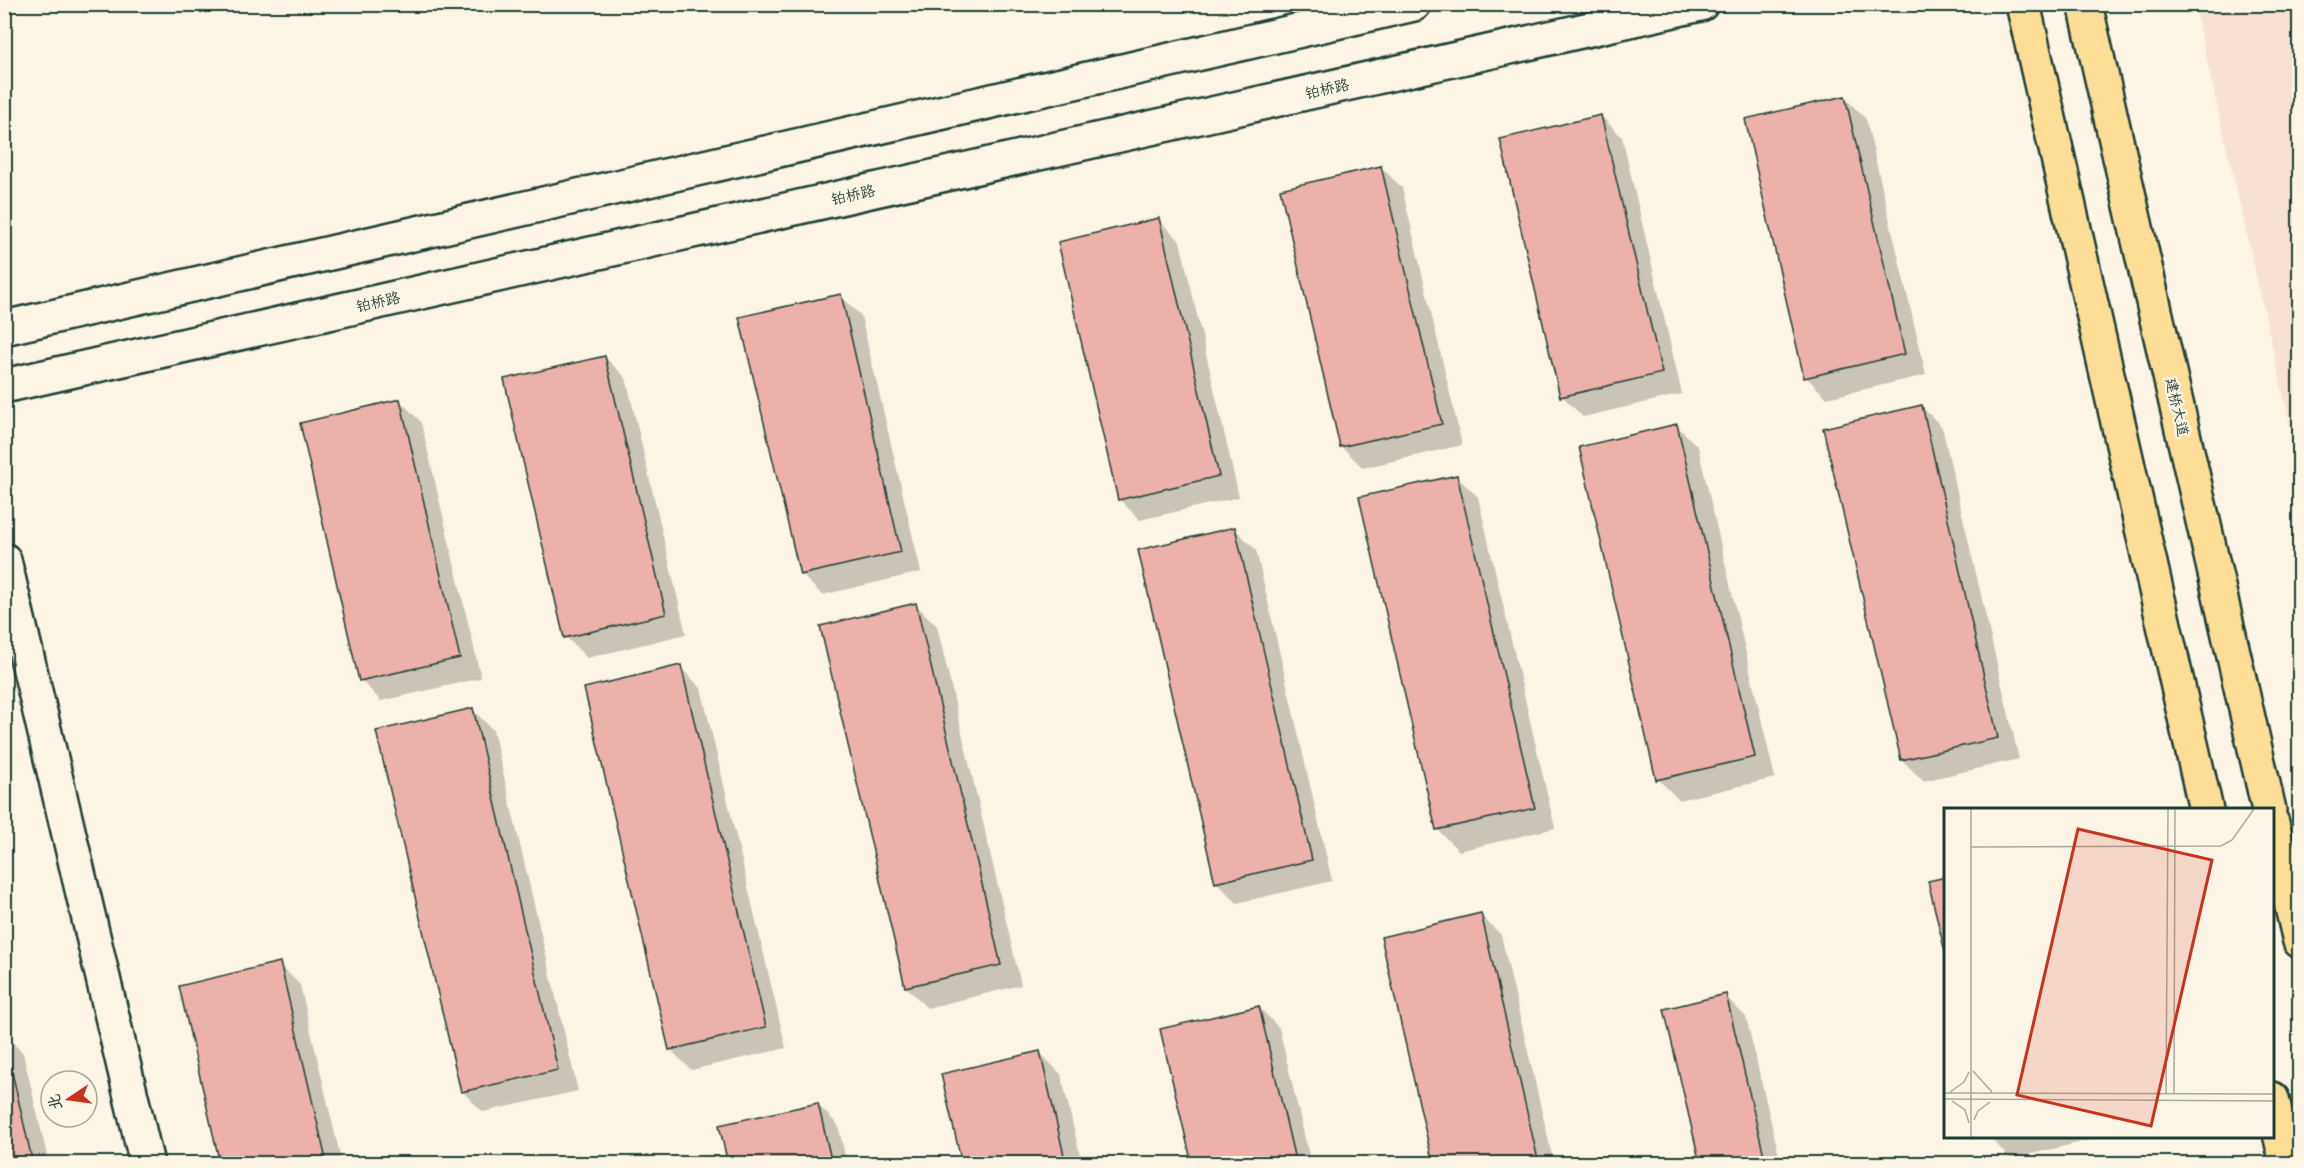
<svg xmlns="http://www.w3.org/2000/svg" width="2304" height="1168" font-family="'Playpen Sans','LXGW WenKai TC',sans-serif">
	<rect width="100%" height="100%" fill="#fcf5e5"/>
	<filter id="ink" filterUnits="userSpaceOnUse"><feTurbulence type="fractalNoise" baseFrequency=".0167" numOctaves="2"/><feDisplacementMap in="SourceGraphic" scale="12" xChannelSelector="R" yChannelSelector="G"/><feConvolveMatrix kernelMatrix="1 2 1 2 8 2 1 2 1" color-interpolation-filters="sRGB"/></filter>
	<g filter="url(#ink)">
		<path fill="#f7e1d4" d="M2194 5H2299V463Z"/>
		<path fill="#0003" d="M1845 98 1866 119 1926 375 1827 398 1806 377Z
			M1601 116 1622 137 1682 394 1583 417 1562 396Z
			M1381 167 1402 188 1462 445 1363 468 1342 447Z
			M1159 220 1180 241 1239 497 1140 520 1119 499Z
			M840 295 861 316 921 572 822 595 801 574Z
			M605 357 626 378 686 634 587 658 566 637Z
			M400 401 421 422 481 678 381 701 361 680Z
			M1921 406 1942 427 2019 759 1923 781 1902 760Z
			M1677 426 1698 447 1775 778 1679 800 1658 779Z
			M1457 477 1478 497 1555 828 1459 851 1438 830Z
			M1235 529 1256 550 1332 881 1237 903 1216 882Z
			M916 605 937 626 1021 985 927 1008 906 987 821 627Z
			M680 667 701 688 786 1048 691 1070 670 1049Z
			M472 709 493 730 578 1091 483 1112 462 1091Z
			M1480 915 1501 935 1554 1164H1435Z
			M279 964 300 985 342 1164H222Z
			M1725 996 1746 1017 1781 1164H1702Z
			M1259 1007 1279 1028 1311 1164H1193Z
			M4 1034 23 1053 49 1164H4Z
			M1040 1053 1061 1074 1082 1164H964Z
			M817 1104 838 1125 847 1164H729Z
			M1989 1136H2107L2010 1159Z"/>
		<path fill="#ecb1ab" stroke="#1f3d34" stroke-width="1.5" d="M1845 96 1905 354 1804 378 1745 119Z
			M1601 115 1662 373 1560 397 1500 139Z
			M1381 166 1442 424 1340 447 1280 189Z
			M1159 218 1219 476 1118 500 1058 242Z
			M841 294 901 552 800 575 739 317Z
			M605 356 666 614 564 638 504 379Z
			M400 399 460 658 359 681 300 423Z
			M1922 405 1998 738 1901 760 1823 428Z
			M1677 424 1755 757 1656 780 1579 447Z
			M1457 475 1535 808 1436 830 1359 497Z
			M1235 527 1312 860 1215 883 1138 550Z
			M916 603 1001 965 905 987 820 626Z
			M681 665 766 1027 669 1050 584 688Z
			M473 708 558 1070 461 1092 376 731Z
			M1946 877V956L1928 881Z
			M1481 913 1539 1164H1433L1381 937Z
			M280 962 327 1164H220L179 986Z
			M1726 994 1766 1164H1700L1664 1009Z
			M1259 1006 1296 1164H1192L1160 1029Z
			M4 1037 33 1164H4Z
			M1040 1051 1066 1164H962L941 1074Z
			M818 1103 832 1164H728L719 1125Z"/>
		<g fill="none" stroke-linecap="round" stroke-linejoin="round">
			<g stroke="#1f3d34" stroke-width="38">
				<path id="minor" d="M4 328 1414 4
					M4 386 1701 4
					M4 560 147 1164"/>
			</g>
			<g stroke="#1f3d34" stroke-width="38">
				<path id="major" d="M2023 4 2206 810
					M2085 4 2269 810
					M2272 823 2300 941
					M2272 1099 2287 1164"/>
			</g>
			<use href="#minor" stroke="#fcf5e5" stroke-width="33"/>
			<use href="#major" stroke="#fcde96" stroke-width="33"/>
		</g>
	</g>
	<g text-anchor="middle" stroke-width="4.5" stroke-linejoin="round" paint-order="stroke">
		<g font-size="15" fill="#1f3d34" stroke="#fcf5e5">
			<text transform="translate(1327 89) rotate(-13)" y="5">铂桥路</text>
			<text transform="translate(853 195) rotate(-13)" y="5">铂桥路</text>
			<text transform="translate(378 302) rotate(-13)" y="5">铂桥路</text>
			<text transform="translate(2177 407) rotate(77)" y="5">建桥大道</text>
		</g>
	</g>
	<g transform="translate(1944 808)">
		<rect width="330" height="330" fill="#fcf5e5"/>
		<path fill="none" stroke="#a4ab9e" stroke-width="1.5" d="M27 1V329M27 39 277 38 288 32 310 1M29 263 48 284M6 284 20 274 25 264M0 285 330 286M222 285 224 1M230 286 231 1M0 291 330 293M8 293 21 302 25 315M30 312 34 303 46 294"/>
		<path fill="#c8321e" fill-opacity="0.15" stroke="#c8321e" stroke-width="3" d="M134 21 268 52 207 318 73 287Z"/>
		<rect width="330" height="330" fill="none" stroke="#1f3d34" stroke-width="3"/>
	</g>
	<rect width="2304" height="1168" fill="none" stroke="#fcf5e5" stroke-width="24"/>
	<rect x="12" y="12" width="2280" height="1144" fill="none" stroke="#1f3d34" stroke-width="2" filter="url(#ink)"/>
	<g transform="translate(69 1099) rotate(257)"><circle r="28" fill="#fcf5e5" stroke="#a4ab9e" stroke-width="1.5"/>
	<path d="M0-4.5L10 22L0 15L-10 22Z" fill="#c8321e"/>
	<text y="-9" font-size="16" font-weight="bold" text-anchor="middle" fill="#1f3d34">北</text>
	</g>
</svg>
